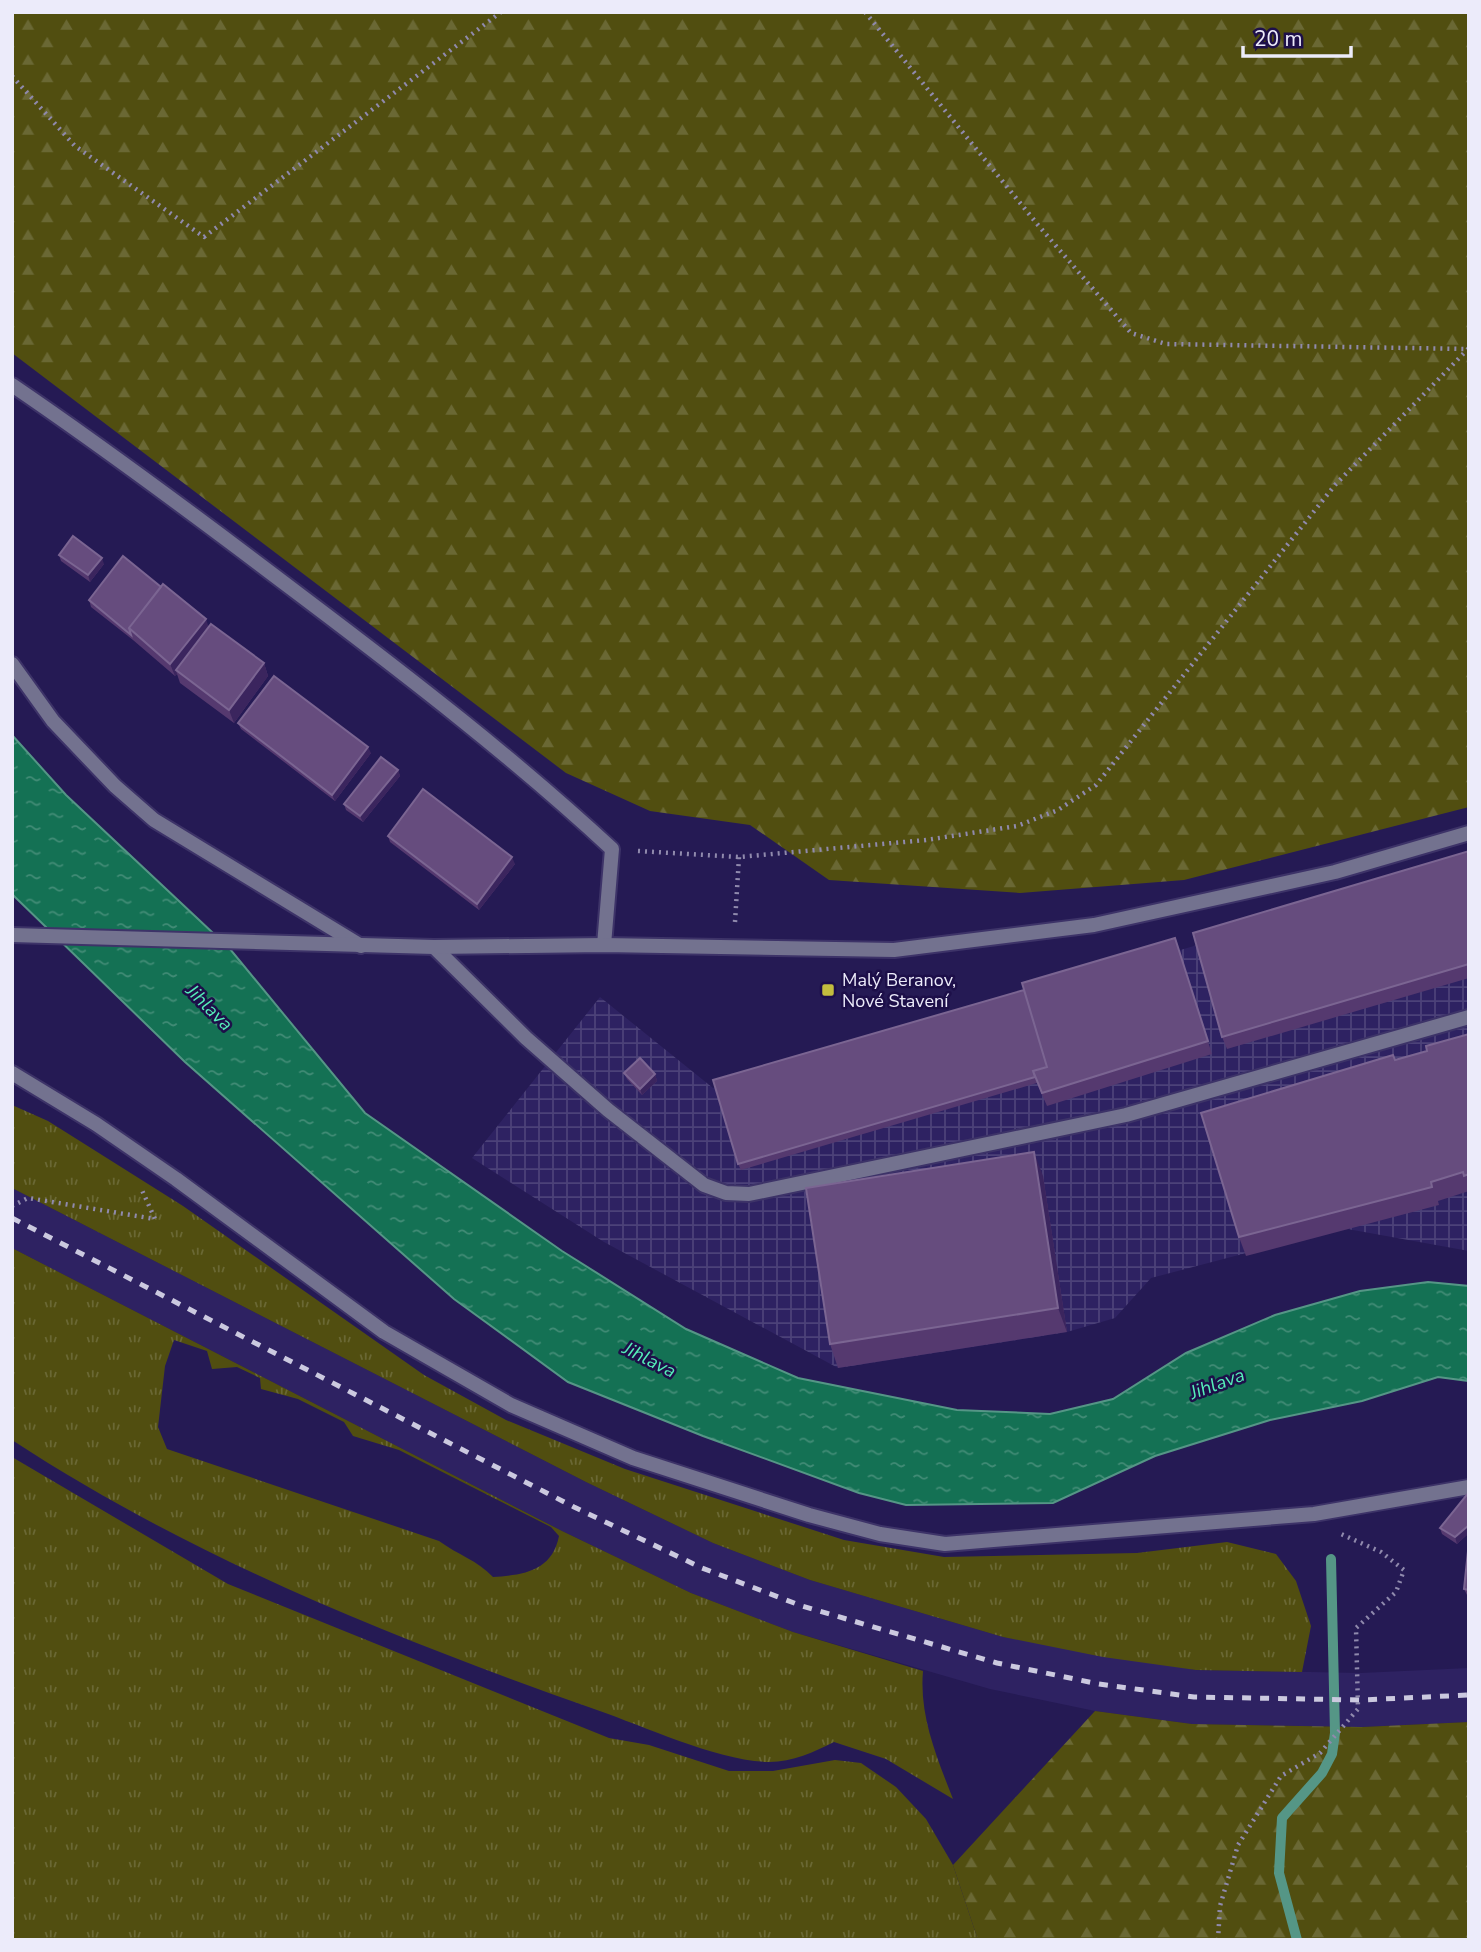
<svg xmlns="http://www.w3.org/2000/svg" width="1481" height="1952" font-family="'Nunito Sans',sans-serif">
	<defs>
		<pattern id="industrial-grid" width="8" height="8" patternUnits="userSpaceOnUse" patternTransform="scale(1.75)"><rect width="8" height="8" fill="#2e2262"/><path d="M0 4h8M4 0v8" fill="none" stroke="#4c4279"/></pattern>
		<pattern id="grass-tufts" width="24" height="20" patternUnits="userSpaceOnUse" patternTransform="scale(1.75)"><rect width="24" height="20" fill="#514e10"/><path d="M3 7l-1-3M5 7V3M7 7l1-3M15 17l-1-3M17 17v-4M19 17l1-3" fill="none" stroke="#6a6834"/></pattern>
		<pattern id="forest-firs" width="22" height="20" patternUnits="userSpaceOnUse" patternTransform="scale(1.75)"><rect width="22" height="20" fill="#514e10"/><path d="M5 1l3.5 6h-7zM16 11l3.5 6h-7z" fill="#6a6834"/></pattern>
		<pattern id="water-ripples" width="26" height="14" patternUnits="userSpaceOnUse" patternTransform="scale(1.75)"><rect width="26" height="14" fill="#147154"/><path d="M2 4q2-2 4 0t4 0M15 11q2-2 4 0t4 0" fill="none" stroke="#428c76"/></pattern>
	</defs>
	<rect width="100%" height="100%" fill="#251a54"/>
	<path fill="#2e2262" d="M12 1188 586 1482 713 1543 810 1580 1003 1637 1196 1670 1361 1673 1469 1668V1722L1362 1727 1192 1724 1095 1711 990 1689 793 1632 691 1593 562 1531 12 1248Z"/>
	<path fill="url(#industrial-grid)" d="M1469 865V1251L1342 1228 1151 1278 1115 1318 1067 1332 838 1368 604 1242 472 1158 600 997 713 1088Z"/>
	<path fill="url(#grass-tufts)" fill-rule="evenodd" d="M12 1105 48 1121 183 1206 424 1375 506 1420 625 1469 844 1540 944 1557 1137 1553 1227 1542 1276 1554 1296 1581 1311 1626 1302 1672 1196 1670 1103 1657 1003 1637 810 1580 713 1543 586 1482 12 1188Z
		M12 1248 562 1531 691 1593 793 1632 923 1671C919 1716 937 1758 953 1799L886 1759 834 1742C814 1752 793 1762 769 1762 718 1761 646 1727 597 1710 393 1638 194 1559 12 1440ZM174 1340 207 1351 212 1369 237 1367 260 1378 261 1389 298 1399 344 1422 353 1436 399 1450 551 1527 559 1536C552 1571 524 1575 493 1577 477 1560 458 1555 439 1541L167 1449 158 1427 165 1366Z
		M12 1457 228 1584 609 1738 649 1745 729 1771H773L835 1760 861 1763 896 1787 926 1819 953 1865 978 1940H12Z"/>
	<path fill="url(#forest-firs)" d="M12 12H1469V807L1184 880 1020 893 829 880 750 825 650 811 566 773 12 353Z
		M1095 1711 1192 1724 1362 1727 1469 1722V1940H978L953 1865Z"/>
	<path fill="url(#water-ripples)" stroke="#559686" stroke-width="2" d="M12 735 66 795 230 949 365 1113 562 1251 686 1329 798 1378 957 1410 1050 1414 1113 1399 1186 1353 1275 1315 1360 1291 1428 1282 1469 1286V1381L1438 1377 1362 1401 1270 1420 1155 1456 1053 1503 906 1505 859 1493 703 1436 568 1382 454 1299 185 1062 15 897 12 894Z"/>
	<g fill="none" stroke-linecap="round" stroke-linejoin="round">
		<path stroke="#559686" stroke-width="10" d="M1297 1940 1279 1873 1282 1818 1322 1773 1332 1754 1335 1733 1331 1559"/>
		<g stroke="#3d3368" stroke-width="18">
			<path id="service" d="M12 385C112 453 208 525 304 598 410 678 515 759 612 849L604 945
				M12 664 53 721 115 786 154 820 361 946
				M434 947 526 1038 608 1110 704 1185 726 1193 749 1194 1126 1115 1469 1017
				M12 1073 96 1124 176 1179 384 1332 511 1405 633 1458 809 1515 880 1534 945 1544 1314 1514 1469 1487"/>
		</g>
		<g stroke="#3d3368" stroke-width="18">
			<path id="tertiary" d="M12 935 434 947 604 945 894 950 1094 925 1335 872 1469 833"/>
		</g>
		<path stroke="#908aad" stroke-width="4.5" stroke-dasharray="2 5" stroke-linecap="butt" d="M865 12 1038 225 1131 333 1166 344 1468 349
			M12 76 75 146 204 237 501 12
			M638 851 739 857 926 840 1017 826 1058 810 1096 785 1335 485 1469 348
			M735 922 739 857
			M12 1206 28 1198 155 1219 141 1188
			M1218 1940 1220 1906 1238 1845 1281 1776 1320 1753 1358 1709 1356 1628 1396 1592 1404 1570 1381 1552 1341 1534"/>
		<use href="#service" stroke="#73728f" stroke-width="14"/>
		<use href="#tertiary" stroke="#73728f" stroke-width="14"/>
		<path stroke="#cbc9df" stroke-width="5" stroke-dasharray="9 9" stroke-linecap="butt" d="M12 1218 574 1507 702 1568 802 1606 997 1663 1099 1684 1194 1697 1361 1700 1469 1695"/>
	</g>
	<path fill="#55396f" d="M59 555 104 564 90 582 61 561Z
		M89 600 209 626 264 663 268 676 234 723 180 683 177 674 175 676 133 640 91 607Z
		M238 723 371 753 335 801 241 729Z
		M398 770 400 776 363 822 346 810 344 804Z
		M388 836 515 864 479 910 390 842Z
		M1469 851V978L1227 1049 1222 1037Z
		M1175 938 1212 1054 1047 1106 1037 1083 741 1170 738 1164 1024 990Z
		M1469 1034V1191L1438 1201 1439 1205 1246 1256 1239 1237 1395 1060 1427 1051Z
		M624 1073 655 1074 657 1081 642 1095 627 1079Z
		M1043 1176 1067 1332 838 1368 830 1344Z
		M1469 1492V1533L1457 1544 1442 1534 1440 1528Z
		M1469 1551V1596L1467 1595 1464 1589Z"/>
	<path fill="#3b255e" d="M102 558 104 564 90 582 88 575Z
		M206 619 210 631 176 670 177 674 175 676 170 664Z
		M264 663 268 676 234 723 229 710Z
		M368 747 371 753 335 801 332 795Z
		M398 770 400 776 363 822 360 816Z
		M512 857 515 864 479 910 477 904Z
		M655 1074 657 1081 642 1095 640 1089Z
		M1034 1152 1043 1176 1067 1332 1058 1308Z
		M1469 1525V1533L1457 1544 1455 1537Z"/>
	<path fill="#664c7e" stroke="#7b6592" stroke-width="2" d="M73 536 102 558 88 575 59 555Z
		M123 556 161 587 129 628 131 635 89 600Z
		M163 584 206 619 170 664 129 628Z
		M211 624 264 663 229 710 176 670Z
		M274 676 368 747 332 795 238 723Z
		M381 757 398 770 360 816 344 804Z
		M423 789 512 857 477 904 388 836Z
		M1469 851V964L1222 1037 1193 933Z
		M1175 938 1208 1041 1042 1093 1033 1071 1047 1067 1022 983Z
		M1024 990 1047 1067 1033 1071 1035 1077 738 1164 713 1080Z
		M1469 1034V1174L1464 1176 1463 1172 1431 1182 1432 1187 1239 1237 1201 1113 1393 1055 1395 1060 1427 1051 1426 1046Z
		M640 1058 655 1074 640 1089 624 1073Z
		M1034 1152 1058 1308 830 1344 806 1188Z
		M1469 1492V1525L1455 1537 1440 1528Z
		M1468 1551H1469V1590L1464 1589Z"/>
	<rect fill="#c3bd3e" stroke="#1d0f49" stroke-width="2.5" x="821" y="983" width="14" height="14" rx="3.5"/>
	<g text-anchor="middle" stroke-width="5" stroke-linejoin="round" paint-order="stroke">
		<g font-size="18" fill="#ecebfa" stroke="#1d0f49" text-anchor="start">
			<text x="842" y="986">Malý Beranov,<tspan x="842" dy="21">Nové Stavení</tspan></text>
		</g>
		<g font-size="19" font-style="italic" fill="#55edb8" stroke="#1d0f49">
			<text transform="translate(210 1007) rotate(45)" y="7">Jihlava</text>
			<text transform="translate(650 1359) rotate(27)" y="7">Jihlava</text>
			<text transform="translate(1217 1383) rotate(-20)" y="7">Jihlava</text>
		</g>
	</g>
	<rect width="1481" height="1952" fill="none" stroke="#ecebfa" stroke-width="28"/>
	<path d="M1243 46v10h108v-10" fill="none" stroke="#ecebfa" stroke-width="3.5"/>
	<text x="1254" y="46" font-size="21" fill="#ecebfa" stroke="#1d0f49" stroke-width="5" paint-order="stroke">20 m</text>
</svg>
